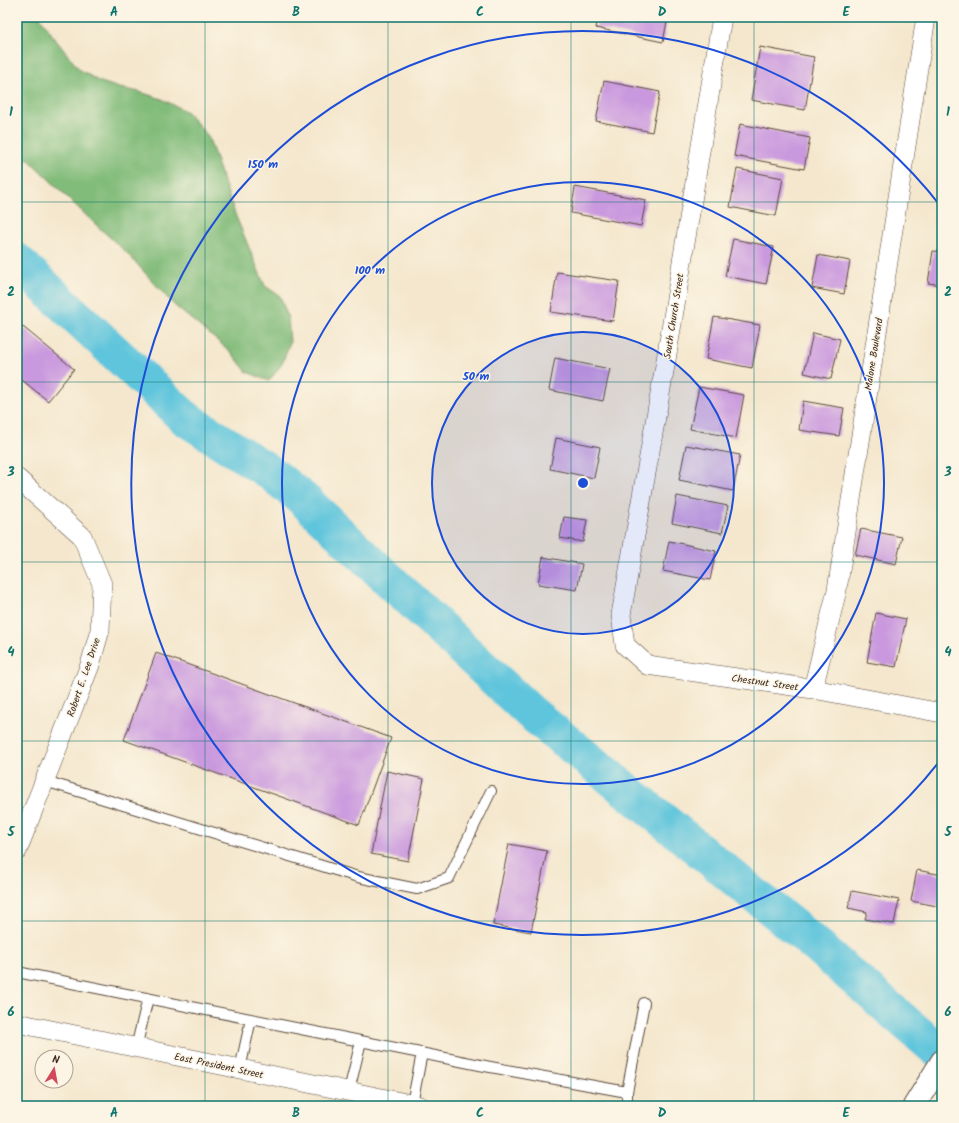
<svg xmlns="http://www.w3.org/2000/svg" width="959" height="1123" font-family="Kalam,sans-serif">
	<rect width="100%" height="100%" fill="#fcf5e5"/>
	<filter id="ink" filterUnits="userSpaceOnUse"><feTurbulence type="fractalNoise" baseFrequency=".025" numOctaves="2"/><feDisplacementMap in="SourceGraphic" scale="8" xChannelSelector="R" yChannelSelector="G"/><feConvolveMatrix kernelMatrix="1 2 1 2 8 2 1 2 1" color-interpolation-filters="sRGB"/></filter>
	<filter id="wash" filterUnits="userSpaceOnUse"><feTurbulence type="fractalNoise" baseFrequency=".012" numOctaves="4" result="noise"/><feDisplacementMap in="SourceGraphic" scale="16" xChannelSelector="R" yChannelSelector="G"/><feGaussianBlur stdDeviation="0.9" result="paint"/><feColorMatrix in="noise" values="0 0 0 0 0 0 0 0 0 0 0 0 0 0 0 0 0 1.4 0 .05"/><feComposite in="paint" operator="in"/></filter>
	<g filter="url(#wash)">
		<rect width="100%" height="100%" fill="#f4e7cd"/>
		<path fill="#82bc7a" stroke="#5e734c" d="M17 17H40L55 39 79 69 98 81 119 88 140 92 162 99 187 112 208 136 235 214 265 286 280 296 288 318 290 342 282 364 269 381 247 372 231 352 175 306 127 253 93 222 28 159 17 152Z"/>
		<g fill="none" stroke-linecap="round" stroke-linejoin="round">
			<path stroke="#5fc5dc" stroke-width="36" d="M17 261 185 418 268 471 303 499 530 712 805 936 942 1054"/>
		</g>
		<g id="blocks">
			<path fill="#c998de" d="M598 17H668L663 42 596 28Z
				M760 47 814 57 805 110 751 100Z
				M604 81 660 92 652 132 596 121Z
				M740 124 810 138 804 169 734 156Z
				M737 169 783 178 776 216 730 207Z
				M575 187 646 200 641 226 571 213Z
				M733 239 774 247 766 284 725 276Z
				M933 251 942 252V285L928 283Z
				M818 255 850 261 844 294 812 288Z
				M557 272 619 281 613 321 551 312Z
				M714 317 760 325 752 368 706 359Z
				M17 322 74 369 48 401 17 376Z
				M813 333 840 339 831 379 804 373Z
				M555 358 610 369 603 401 549 390Z
				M699 387 744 395 736 438 690 429Z
				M803 401 844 408 839 436 799 430Z
				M556 438 600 447 594 478 550 469Z
				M686 445 740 455 733 491 679 480Z
				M677 496 728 506 722 533 672 523Z
				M564 517 587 520 583 542 560 538Z
				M861 529 902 537 896 564 855 555Z
				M669 541 716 551 710 580 663 571Z
				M543 557 582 564 577 590 538 584Z
				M876 613 906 619 896 667 867 662Z
				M156 653 391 738 359 825 124 740Z
				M387 771 424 779 408 861 371 854Z
				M509 844 547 851 531 932 493 925Z
				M917 870 942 875V907L911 901Z
				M852 891 899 900 894 924 865 919 867 912 848 908Z"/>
		</g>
	</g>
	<g filter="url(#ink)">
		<use href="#blocks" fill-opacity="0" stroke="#574638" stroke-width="1"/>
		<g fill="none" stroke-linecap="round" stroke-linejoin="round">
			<g stroke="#574638" stroke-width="12">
				<path id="service" d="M45 781 358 877 417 889 449 878 491 791
					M17 972 485 1066 627 1092
					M136 1048 148 998
					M240 1069 251 1019
					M349 1091 361 1041
					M412 1104 422 1053
					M627 1106V1092L644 1003"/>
			</g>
			<g stroke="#574638" stroke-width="20">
				<path id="minor" d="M722 17 666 360 621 615 625 645 647 665 813 689 942 713
					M17 478 82 536 102 584 100 630 90 665 17 851
					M813 689 837 590 926 17
					M17 1023 420 1106"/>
			</g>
			<g stroke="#574638" stroke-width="24">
				<path id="tertiary" d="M914 1106 942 1061"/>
			</g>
			<use href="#service" stroke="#fff" stroke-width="10"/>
			<use href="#minor" stroke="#fff" stroke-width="19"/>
			<use href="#tertiary" stroke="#fff" stroke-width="22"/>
		</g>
	</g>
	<path fill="none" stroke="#0f766e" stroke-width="1" stroke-opacity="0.55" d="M205 17V1106M388 17V1106M571 17V1106M754 17V1106M17 202H942M17 382H942M17 562H942M17 741H942M17 921H942"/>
	<circle cx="583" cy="483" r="151" fill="#1d4ed8" fill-opacity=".12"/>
	<g fill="none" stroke="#1d4ed8" stroke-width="2">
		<circle cx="583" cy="483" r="151"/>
		<circle cx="583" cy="483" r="301"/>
		<path d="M942 758A452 452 0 1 1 942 208"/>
	</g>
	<g text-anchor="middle" stroke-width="3" stroke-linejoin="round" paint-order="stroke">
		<g font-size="10" fill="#3b2a1e" stroke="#fcf5e5">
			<text transform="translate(673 316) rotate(-81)" y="4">South Church Street</text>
			<text transform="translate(873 354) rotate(-81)" y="4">Malone Boulevard</text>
			<text transform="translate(83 677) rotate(-71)" y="4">Robert E. Lee Drive</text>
			<text transform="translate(765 682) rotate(8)" y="4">Chestnut Street</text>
			<text transform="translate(219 1065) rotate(12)" y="4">East President Street</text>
		</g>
	</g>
	<circle cx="583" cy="483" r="6" fill="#1d4ed8" stroke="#fcf5e5" stroke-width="2"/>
	<g font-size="12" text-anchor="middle" font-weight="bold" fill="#1d4ed8" stroke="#fcf5e5" stroke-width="3" stroke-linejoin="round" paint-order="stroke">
		<text x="263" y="168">150 m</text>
		<text x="370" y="274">100 m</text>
		<text x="476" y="380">50 m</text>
	</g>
	<rect width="959" height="1123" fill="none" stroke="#fcf5e5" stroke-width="44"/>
	<g transform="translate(54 1069) rotate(11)"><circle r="19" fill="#fcf5e5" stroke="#afa495"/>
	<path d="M0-3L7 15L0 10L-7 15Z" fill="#d1495b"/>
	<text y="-6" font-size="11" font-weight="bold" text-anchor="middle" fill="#3b2a1e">N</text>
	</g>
	<rect x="22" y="22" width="915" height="1079" fill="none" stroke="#0f766e" stroke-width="1.5"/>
	<g font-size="13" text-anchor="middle" font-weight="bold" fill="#0f766e">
		<text x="114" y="16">A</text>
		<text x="296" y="16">B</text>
		<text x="480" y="16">C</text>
		<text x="662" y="16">D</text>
		<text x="846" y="16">E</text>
		<text x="11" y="116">1</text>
		<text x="948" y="116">1</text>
		<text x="11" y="296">2</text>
		<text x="948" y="296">2</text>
		<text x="11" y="476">3</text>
		<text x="948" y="476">3</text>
		<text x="11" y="656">4</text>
		<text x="948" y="656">4</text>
		<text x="11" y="836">5</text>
		<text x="948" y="836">5</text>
		<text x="11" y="1016">6</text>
		<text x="948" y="1016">6</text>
		<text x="114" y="1117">A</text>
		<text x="296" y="1117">B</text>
		<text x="480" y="1117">C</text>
		<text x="662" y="1117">D</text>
		<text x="846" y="1117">E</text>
	</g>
</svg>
